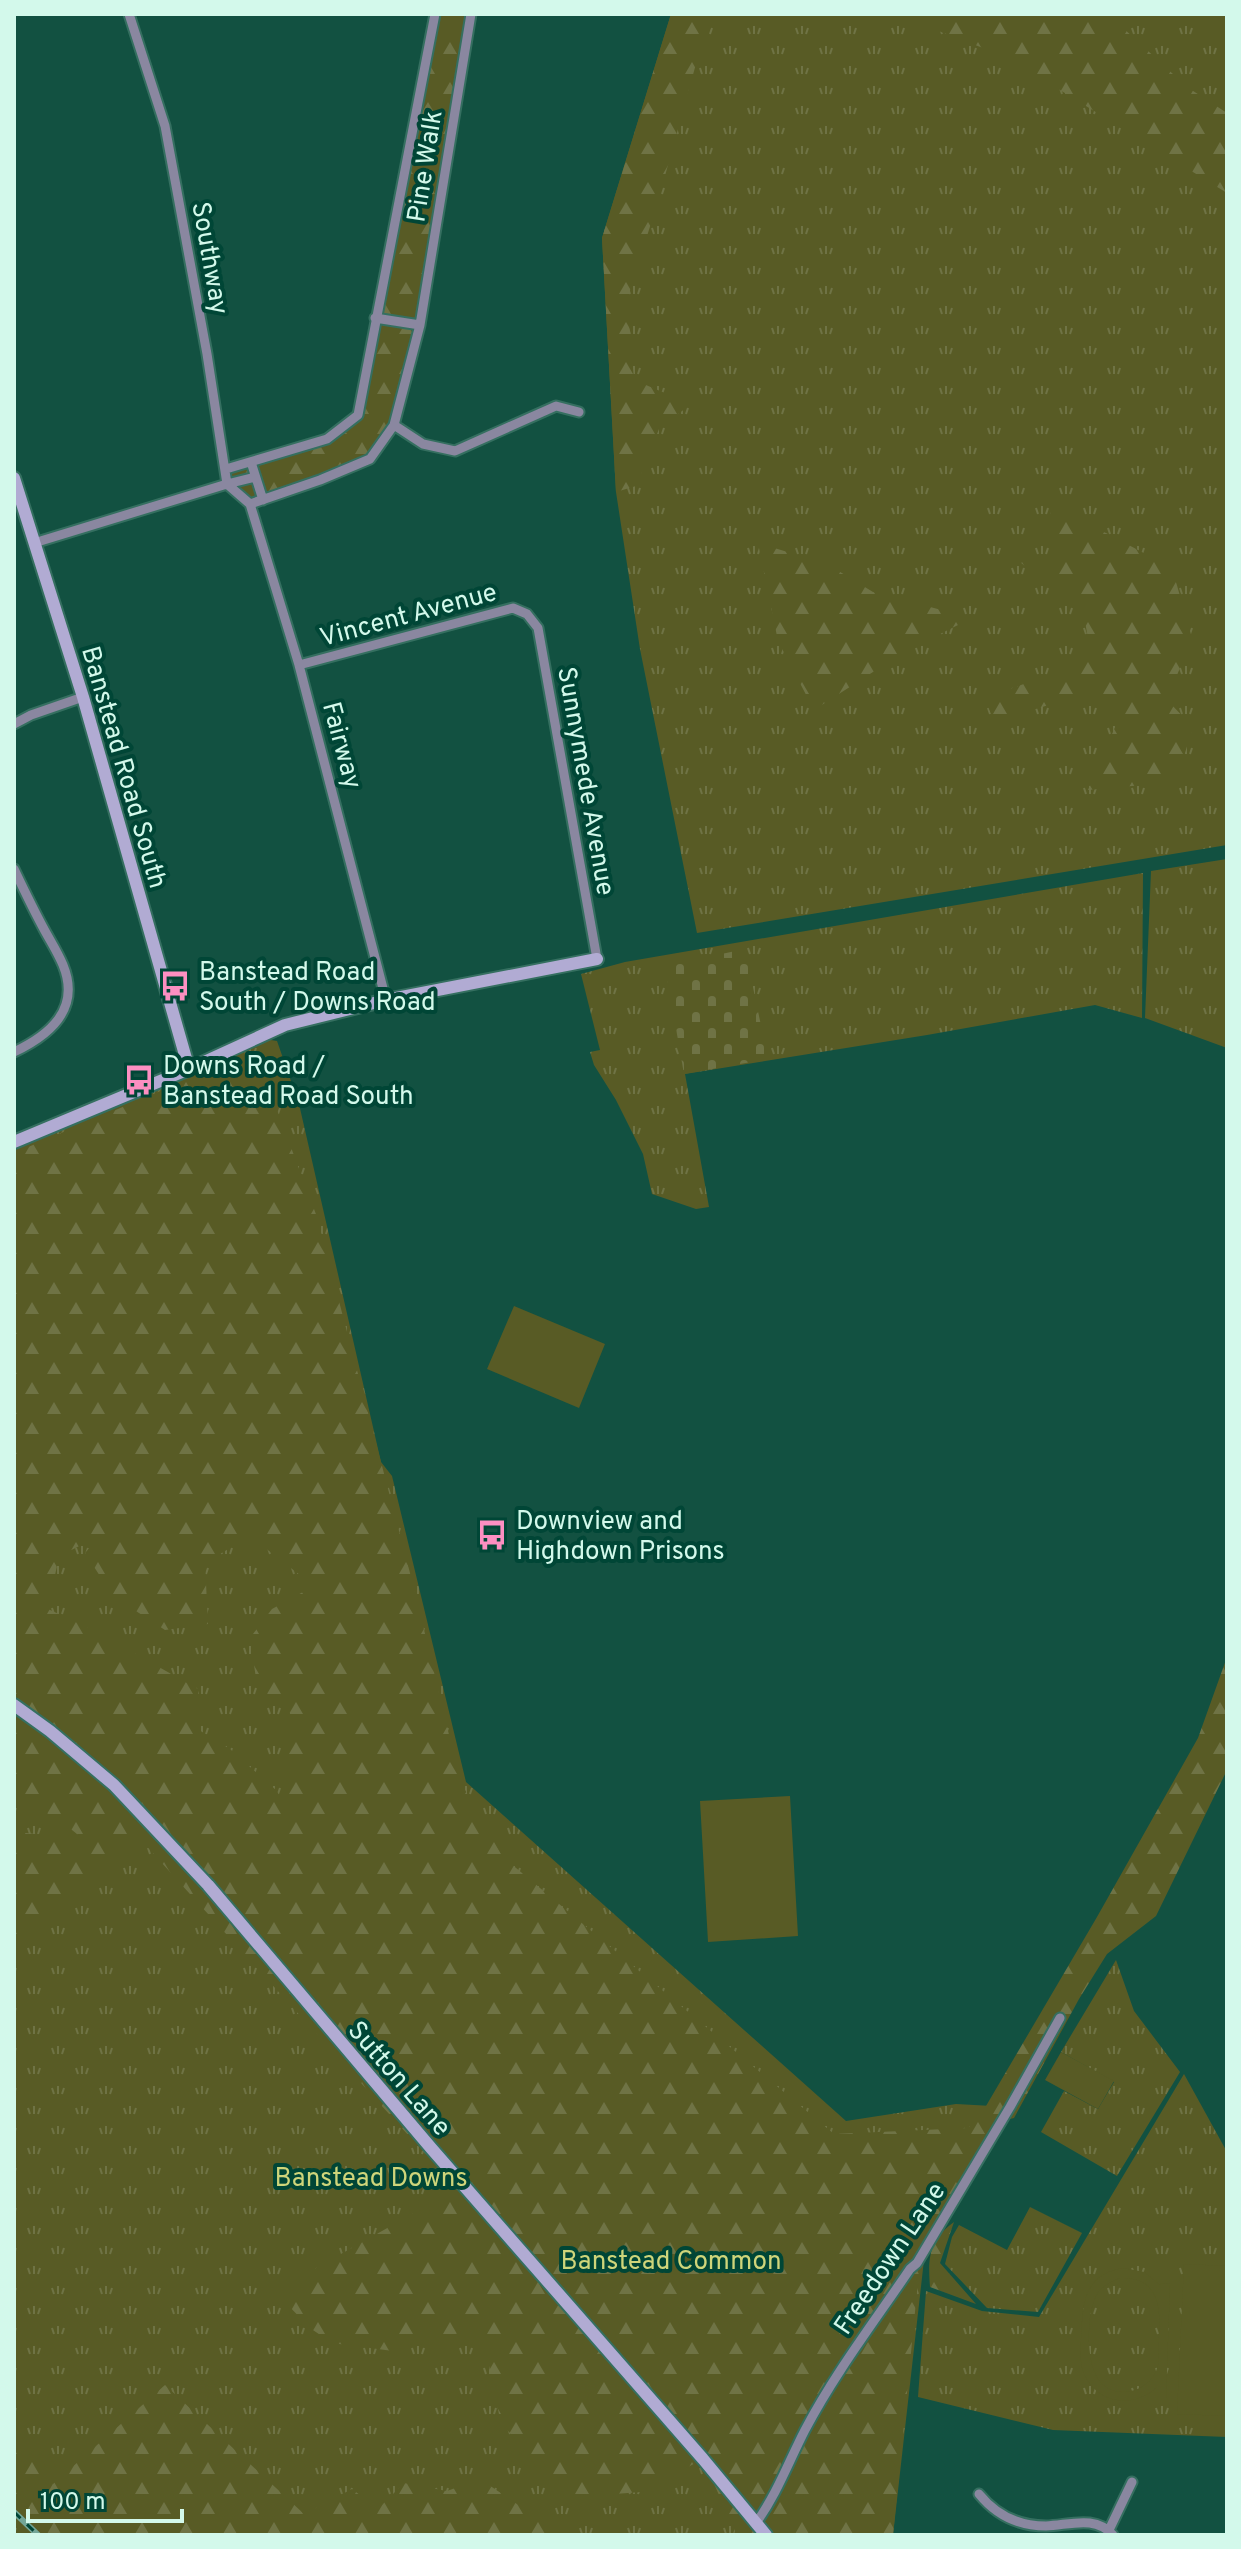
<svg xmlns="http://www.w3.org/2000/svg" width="1241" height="2549" font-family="Overpass,sans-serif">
	<defs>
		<pattern id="grass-tufts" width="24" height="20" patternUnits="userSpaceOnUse" patternTransform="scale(2)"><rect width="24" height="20" fill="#585b25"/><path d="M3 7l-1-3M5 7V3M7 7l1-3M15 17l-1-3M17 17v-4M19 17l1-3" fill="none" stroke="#6f7345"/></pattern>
		<pattern id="forest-firs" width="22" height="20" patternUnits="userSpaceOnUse" patternTransform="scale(2)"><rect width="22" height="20" fill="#585b25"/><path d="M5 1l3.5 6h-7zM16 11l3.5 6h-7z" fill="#6f7345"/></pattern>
		<pattern id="cemetery-stones" width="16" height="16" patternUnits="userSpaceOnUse" patternTransform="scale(2)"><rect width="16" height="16" fill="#585b25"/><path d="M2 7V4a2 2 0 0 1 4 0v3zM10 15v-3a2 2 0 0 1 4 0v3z" fill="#6f7345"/></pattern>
	</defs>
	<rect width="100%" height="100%" fill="#125141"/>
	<path fill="url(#grass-tufts)" d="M671 14H1227V845L697 933 640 649 616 492 602 238Z
		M1227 859V1048L1145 1018 1151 871Z
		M1143 873 1142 1018 1095 1005 927 1035 685 1074 709 1207 696 1209 652 1194 643 1154 616 1100 594 1065 590 1052 600 1050 581 974 625 962Z
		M258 1038 277 1041 299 1104 381 1462 392 1476 466 1782 846 2121 956 2104 1010 2107 925 2251 893 2535H14V1142Z
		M1116 1960 1134 2011 1180 2072 1117 2176 1041 2132 1064 2091 1098 2109 1114 2082 1061 2052Z
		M1184 2074 1227 2152V2437L1053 2430 918 2397 926 2291 982 2311 1039 2317Z
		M1030 2207 1082 2233 1038 2312 987 2308 945 2264 952 2237 959 2225 1007 2250Z"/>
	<path fill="url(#forest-firs)" fill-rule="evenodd" d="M435 14H471L420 325 394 425 370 459 250 504 227 484 226 469 327 439 358 415Z
		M671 14H717L699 53 658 201 627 300 634 380 691 404 659 429 636 486 616 492 602 238Z
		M894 14H1108L1187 87 1227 113V193L1060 90 983 48Z
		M1050 511 1106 533 1172 568 1192 638 1167 700 1193 727 1176 782 1088 790 1119 718 1077 696 995 722 984 698 1092 660 1083 611 1012 556 1064 557Z
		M758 543 827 564 873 592 972 618 904 652 814 710 778 641Z
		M255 1051 317 1217 416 1596 460 1781 503 1857 834 2134 968 2128 986 2106 1097 1917 1198 1738 1227 1657V1770L1156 1916 1107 1954 1079 1999 1014 2118 997 2122 921 2251 893 2535H734L735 2531 703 2459 641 2492 575 2497 501 2424 481 2327 393 2351 332 2343 310 2328 285 2302 282 2287 457 2189 142 1841 14 1955V1832L82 1838 62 1822 14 1794V1153ZM100 1536 85 1553 113 1596 165 1630 208 1624 205 1563 250 1536 314 1586 272 1609 250 1638 257 1685 290 1713 281 1798 276 1790 230 1749 199 1730 198 1689 93 1630 48 1609 59 1556Z
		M954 2222 940 2263 976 2304 930 2287C928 2259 928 2241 954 2222Z
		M165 2385 304 2514 352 2489 378 2509 404 2483 447 2491 480 2479 560 2533V2535H49L14 2502V2433L53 2484Z"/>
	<path fill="url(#cemetery-stones)" d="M745 949 768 1059 684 1074 665 966Z"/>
	<path fill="#585b25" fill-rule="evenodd" d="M514 1306 605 1344 579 1408 487 1369Z
		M790 1796 798 1936 708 1942 700 1801Z
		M1061 2052 1114 2081 1098 2109 1045 2080Z
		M1184 2264 1227 2266V2416L1177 2414Z
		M1123 2268 1144 2272 1160 2285 1161 2283 1170 2284 1166 2399H1157V2387C1135 2408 1099 2405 1085 2376 1079 2364 1081 2352 1081 2339 1083 2305 1082 2275 1123 2268ZM1120 2278C1157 2276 1161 2305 1159 2334 1159 2344 1159 2355 1158 2365 1153 2389 1122 2400 1103 2385 1085 2370 1086 2316 1096 2296 1101 2286 1110 2282 1120 2278Z"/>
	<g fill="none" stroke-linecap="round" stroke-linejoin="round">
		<g stroke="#356f60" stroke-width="13">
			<path id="street" d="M129 14 165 126 207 354 227 484 250 504
				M375 318 420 325
				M394 425 423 444 455 451 556 406 579 412
				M251 462 263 500
				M226 469 327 439 358 415 435 14
				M250 504 320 480 370 459 394 425 420 325 471 14
				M250 504 299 665 386 1000
				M34 543 227 484 255 477
				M299 665 513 608 527 614 538 628 597 959
				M14 724 31 715 83 697
				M14 869C24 890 34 911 45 931 51 942 58 953 63 965 81 1009 50 1035 14 1052
				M979 2494C996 2515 1019 2526 1046 2526 1070 2525 1095 2515 1113 2535
				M756 2523C777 2494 789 2461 805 2430 835 2373 874 2322 910 2269L917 2263 1010 2107 1060 2018
				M1109 2530 1132 2482"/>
		</g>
		<g stroke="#356f60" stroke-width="16">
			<path id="secondary" d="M14 478 83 697 189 1069
				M14 1142 189 1069 285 1025 386 1000 597 959
				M14 1705 50 1731 114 1785 208 1885 431 2148 703 2459 766 2535"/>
		</g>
		<use href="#street" stroke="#8a87a0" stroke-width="9"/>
		<use href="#secondary" stroke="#b1abd3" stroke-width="12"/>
		<g stroke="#73a697" stroke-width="6">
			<path id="rail" d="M14 2512 38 2535"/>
		</g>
		<use href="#rail" stroke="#004636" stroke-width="3" stroke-dasharray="9" stroke-linecap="butt"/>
	</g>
	<defs>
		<g id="bus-bare" transform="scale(2.4)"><path d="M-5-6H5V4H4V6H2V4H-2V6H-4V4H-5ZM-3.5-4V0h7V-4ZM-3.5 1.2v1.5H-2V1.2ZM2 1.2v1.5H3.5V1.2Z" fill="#fc8fc1" stroke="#004636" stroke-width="2.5" paint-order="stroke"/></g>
	</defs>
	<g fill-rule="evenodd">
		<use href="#bus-bare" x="175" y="986"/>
		<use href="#bus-bare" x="139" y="1080"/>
		<use href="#bus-bare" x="492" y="1535"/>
	</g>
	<g text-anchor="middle" stroke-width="8" stroke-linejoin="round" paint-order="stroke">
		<g font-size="26" fill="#d3f9eb" stroke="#004636">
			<text transform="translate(424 166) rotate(-81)" y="9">Pine Walk</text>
			<text transform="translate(211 258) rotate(80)" y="9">Southway</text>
			<text transform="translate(408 614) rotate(-15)" y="9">Vincent Avenue</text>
			<text transform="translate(343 745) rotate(75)" y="9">Fairway</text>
			<text transform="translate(125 767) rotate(74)" y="9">Banstead Road South</text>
			<text transform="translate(587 781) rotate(80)" y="9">Sunnymede Avenue</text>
			<text transform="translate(400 2078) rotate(49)" y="9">Sutton Lane</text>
			<text transform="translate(889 2258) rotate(-56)" y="9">Freedown Lane</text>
		</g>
		<g font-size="26" fill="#d3f9eb" stroke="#004636" text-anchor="start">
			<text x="199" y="980">Banstead Road<tspan x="199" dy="30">South / Downs Road</tspan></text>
			<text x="163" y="1074">Downs Road /<tspan x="163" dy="30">Banstead Road South</tspan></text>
			<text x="516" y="1529">Downview and<tspan x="516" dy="30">Highdown Prisons</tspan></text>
		</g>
		<g font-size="26" fill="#cfd57a" stroke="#004636">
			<text x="371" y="2186">Banstead Downs</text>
			<text x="671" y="2269">Banstead Common</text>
		</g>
	</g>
	<rect width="1241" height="2549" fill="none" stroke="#d3f9eb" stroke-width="32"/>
	<path d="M28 2509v12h154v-12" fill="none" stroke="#d3f9eb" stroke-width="4"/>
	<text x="40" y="2509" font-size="24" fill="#d3f9eb" stroke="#004636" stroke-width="6" paint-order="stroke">100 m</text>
</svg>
